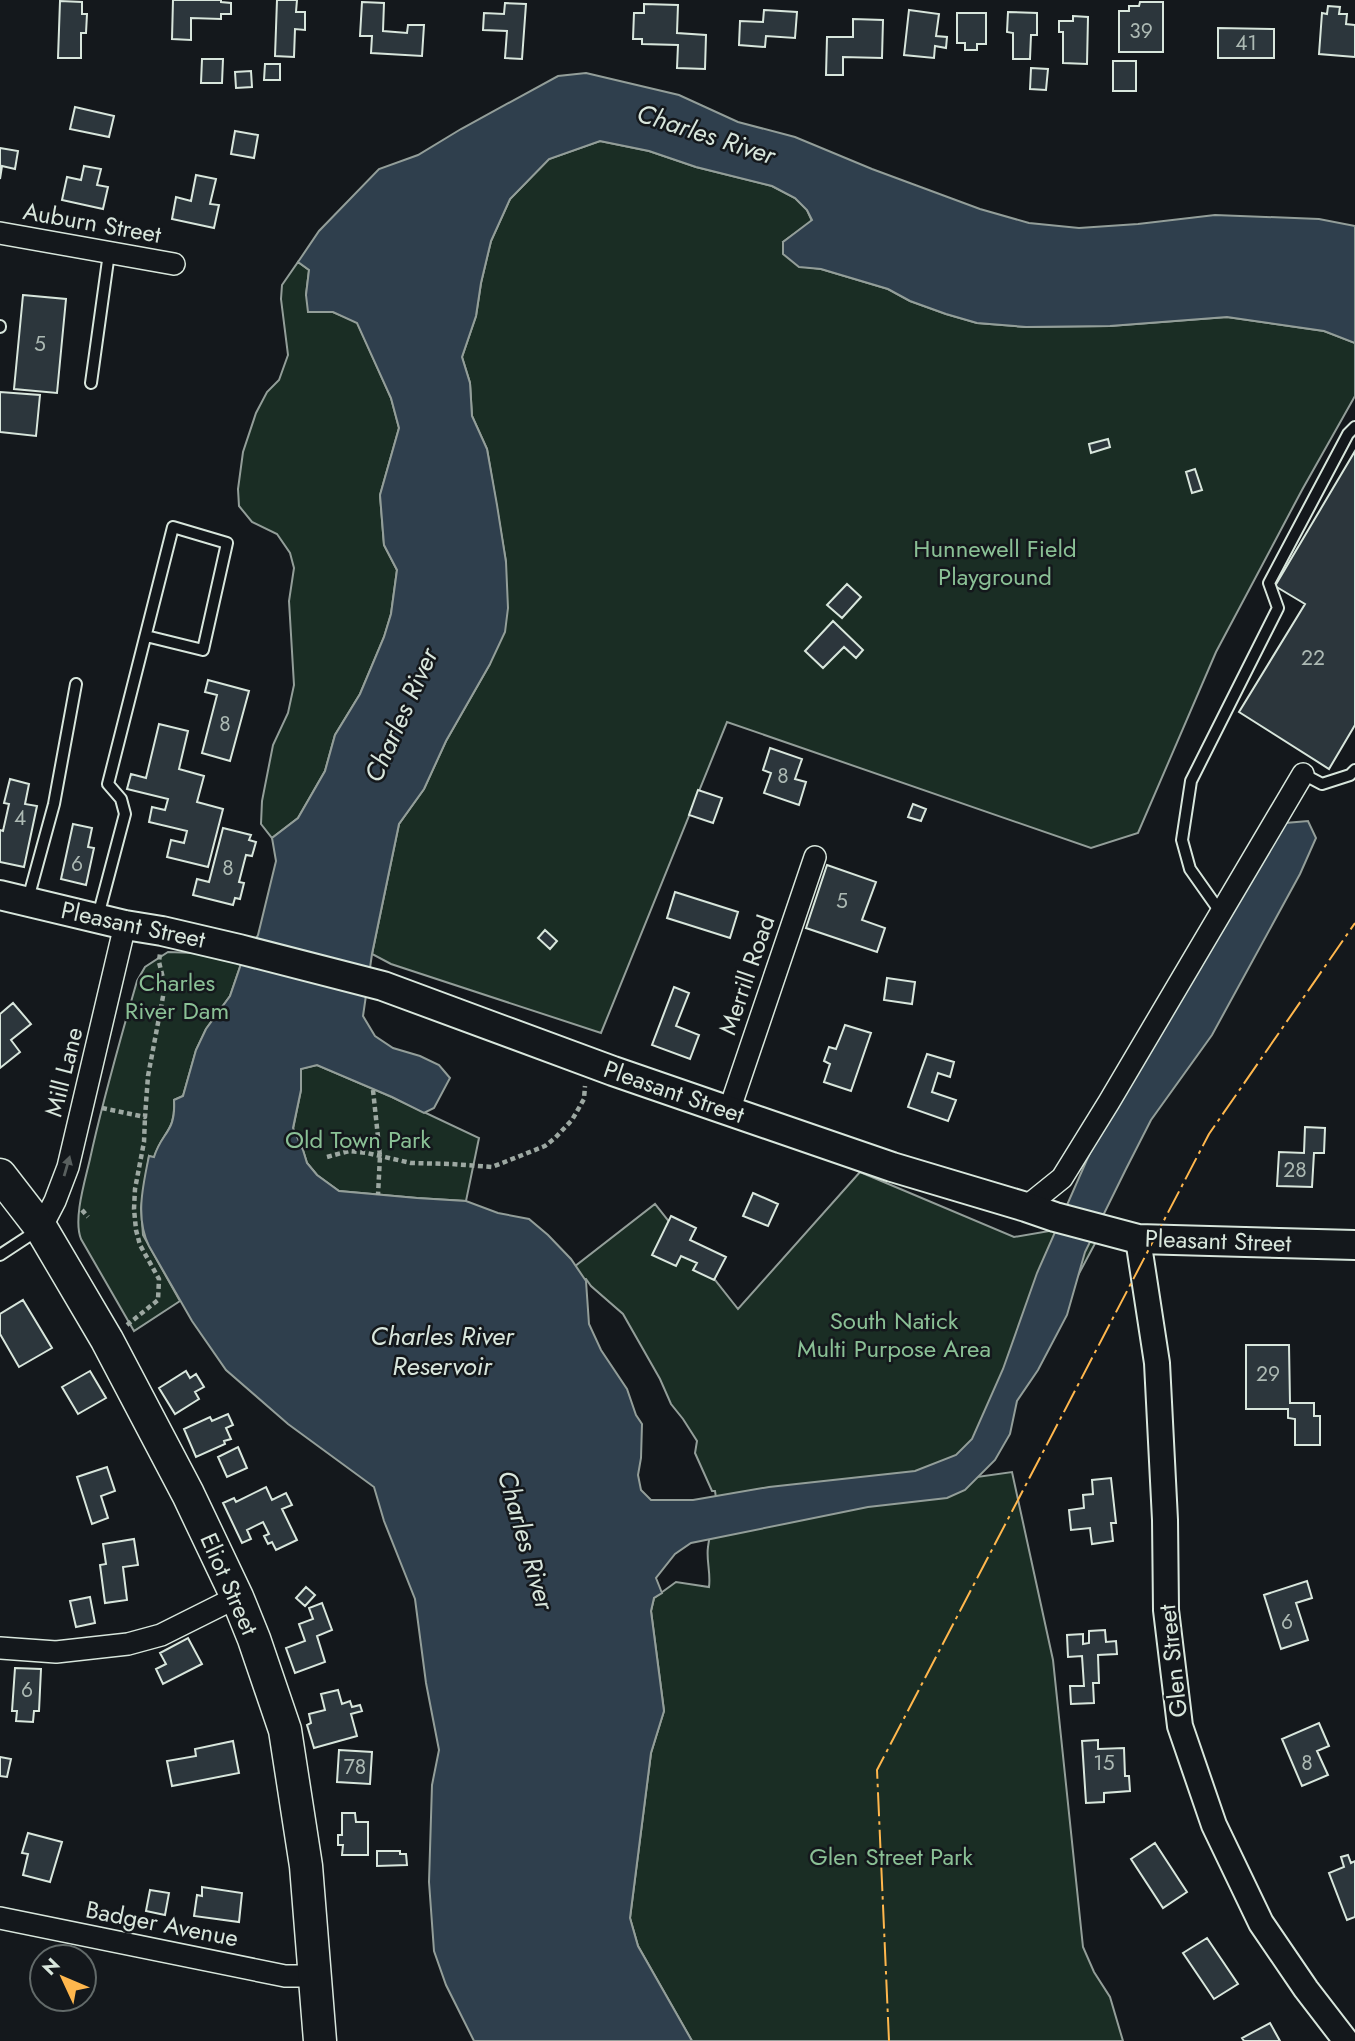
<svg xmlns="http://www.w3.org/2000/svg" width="1355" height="2041" font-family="Jost,sans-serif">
	<rect width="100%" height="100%" fill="#14181c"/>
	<path fill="#1a2d24" stroke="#939e99" stroke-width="2" d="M600 141 649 151 696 167 772 186 795 198 807 210 812 221 783 242 799 266 821 269 888 289 910 301 946 314 977 323 1026 327 1110 326 1227 317 1324 331 1355 343V396L1302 490 1216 652 1138 833 1091 848 727 722 601 1033 391 964 372 954 399 824 424 789 446 741 490 664 506 562 487 449 472 416 470 383 462 357 476 316 481 283 491 241 510 199 549 159Z
		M298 262 309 270 306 295 333 312 357 322 391 398 399 428 380 495 384 545 397 570 391 614 384 637 360 694 335 735 325 771 298 818 272 838 261 824 262 801 273 745 288 713 294 685 289 601 294 568 290 553 277 534 252 522 239 506 238 489 243 452 256 413 267 392 279 380 288 355 281 299 282 285Z
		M168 952 195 953 241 964 230 996 206 1029 196 1050 183 1096 174 1100C176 1132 162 1131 154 1158L149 1156 141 1208 143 1235 180 1301 134 1331 81 1239C73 1219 85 1181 90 1159 103 1099 120 1040 137 981L145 967Z
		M317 1065 392 1097 479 1138 466 1201 417 1198 339 1191 317 1175 307 1163 303 1150 293 1129 301 1090 300 1069Z
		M860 1172 1014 1237 1107 1221 970 1478 1012 1472 1053 1660 1083 1947 1094 1972 1110 1997 1123 2041H692L638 1946 630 1918 651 1753 664 1711 651 1611 654 1598 676 1582 709 1587C711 1573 706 1560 708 1547 710 1528 719 1511 715 1491H712L695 1453 697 1441 683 1419 671 1404 660 1379 623 1314 591 1286 586 1279H583L574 1267 655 1204 738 1309Z"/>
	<path fill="#2f3f4d" stroke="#939e99" stroke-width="2" d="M586 73 679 95 738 122 795 137 872 169 980 209 1029 223 1079 228 1138 224 1215 215 1319 219 1355 226V343L1324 331 1227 317 1110 326 1026 327 977 323 946 314 910 301 888 289 821 269 799 267 783 254V242L812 220 807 210 795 198 772 186 696 167 649 151 600 141 549 159 510 199 491 241 481 283 476 316 462 357 470 383 472 416 487 449 497 505 506 562 508 608 505 632 490 664 446 741 424 789 399 824 372 954 363 1016 375 1036 393 1048 420 1056 439 1065 450 1078 434 1108 424 1113 392 1097 317 1065 301 1069V1090L293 1128 303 1150 307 1163 317 1175 339 1191 417 1198 466 1201 498 1213 529 1219 548 1235 571 1259 586 1281 589 1324 601 1350 627 1389 636 1415 642 1424 641 1458 638 1475 641 1490 651 1500H693L769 1487 915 1471 956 1455 972 1439 1003 1369 1037 1273 1104 1121 1285 823 1308 821 1316 838 1300 874 1212 1035 1151 1120 1126 1169 1085 1252 1067 1315 1038 1370 1017 1401 1010 1434 995 1460 965 1490 947 1498 868 1507 691 1543 675 1554 656 1578 662 1593 654 1598 651 1611 664 1711 651 1753 630 1918 638 1946 692 2041H474L446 1985 434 1951 429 1882 432 1785 439 1750 426 1683 415 1599 384 1521 374 1487 288 1424 226 1370 192 1321 149 1246C135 1218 143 1185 149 1156L154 1157C162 1131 176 1133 174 1100L183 1096 196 1050 206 1029 230 996 241 964 258 935 276 861 272 838 298 818 325 771 335 735 360 694 384 637 391 614 397 570 384 545 380 495 399 428 391 398 357 323 333 312H308L306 295 309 270 298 262 319 231 379 169 418 155 461 129 558 76Z"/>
	<path fill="#2c363c" stroke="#d8e6dc" stroke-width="2" d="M173 0H221V2L231 3V14H221V19L191 18V40L172 39Z
		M277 0H297L296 12H305V30L295 29 294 57 275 56Z
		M60 1 82 2V14H87L86 33H81V58H58Z
		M362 2 384 3 383 31 407 33 408 25H424L422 56 371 53 372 36H360Z
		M1140 2H1163V52H1119V11H1129V6H1139Z
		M505 3 526 4 522 59 505 58 507 31 483 30 484 13 504 14Z
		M644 4 678 5 677 33 706 35 705 69 677 68 678 45 642 44V39H633L634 13H644Z
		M1328 6 1340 7 1339 14H1347L1346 24 1355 25V57L1319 54 1322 13 1327 14Z
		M764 10 797 12 795 38 766 36 765 47 739 45 740 21 763 22Z
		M909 10 939 14 936 36 947 37 946 48 935 46 934 58 904 55Z
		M1008 12 1037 13V35H1031L1030 59H1013V33L1007 32Z
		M957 13H986V44H977V50H965V43H957Z
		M1073 16 1088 17 1087 64 1063 63V32H1059V21H1073Z
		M853 19 883 20 882 58 843 57V75H826L827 37H853Z
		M1218 28 1274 29V58H1218Z
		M202 59H223L222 83H201Z
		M1113 61H1136V91H1113Z
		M265 64H280V80H264Z
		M1031 68 1048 69 1046 90 1030 89Z
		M251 71 252 87 236 88 235 72Z
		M75 107 114 116 109 137 70 129Z
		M235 131 258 135 254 158 231 154Z
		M0 148 18 151 15 169 2 166 0 179Z
		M84 166 101 169 97 185 108 187 103 209 62 200 67 177 81 180Z
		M196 175 216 179 210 204 219 205 214 228 172 219 176 197 191 201Z
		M23 295 66 299 57 393 14 389Z
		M0 392 40 395 36 436 0 432Z
		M1108 439 1110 447 1091 453 1089 444Z
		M1355 451V725L1329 769 1239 712 1305 604 1275 586Z
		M1195 469 1202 490 1192 493 1186 472Z
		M847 584 861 597 842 618 827 605Z
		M833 621 863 650 856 658 844 647 823 668 805 651Z
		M208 680 249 691 230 761 202 753 217 695 205 692Z
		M159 724 188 731 179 769 204 776 197 802 223 809 208 867 167 857 171 840 184 843 187 831 149 822 152 807 165 810 168 799 127 789 131 774 146 778Z
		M770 748 802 759 795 779 806 782 799 805 764 793 771 773 763 770Z
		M10 779 29 784 25 804 37 806 24 867 0 862V830L3 831 9 804 4 803Z
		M698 790 722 798 713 823 689 815Z
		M913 804 926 809 921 821 908 817Z
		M73 824 92 828 88 847 94 848 86 885 61 879Z
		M223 828 251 835 249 840 256 842 252 856 246 855 239 882 244 883 240 899 235 898 233 905 193 895 197 879 209 882Z
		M827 865 876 882 862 920 885 928 877 952 806 928Z
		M675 892 738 912 730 938 667 918Z
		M545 930 557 941 550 949 538 938Z
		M887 978 915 982 912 1004 884 1000Z
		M674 987 689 993 676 1026 699 1035 690 1059 652 1045Z
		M13 1003 31 1024 11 1040 20 1052 0 1068V1014Z
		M845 1025 871 1033 851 1091 824 1082 830 1064 824 1061 829 1047 836 1049Z
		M927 1054 954 1062 950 1077 938 1073 932 1092 956 1100 948 1121 908 1107Z
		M1305 1127 1325 1128 1324 1153H1314L1312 1187 1277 1186 1279 1152 1304 1153Z
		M753 1193 778 1204 768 1226 743 1216Z
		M671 1216 696 1228 690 1240 726 1257 714 1280 693 1270 697 1263 681 1256 676 1266 652 1255Z
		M23 1300 52 1348 19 1367 0 1334V1314Z
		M1246 1345H1289L1290 1403H1314V1416H1320V1445H1295V1419L1288 1418V1409H1246Z
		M90 1371 106 1398 78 1414 62 1387Z
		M186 1371 190 1378 196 1374 204 1387 195 1392 199 1399 175 1414 159 1388Z
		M228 1414 233 1425 226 1428 231 1439 224 1441 225 1444 196 1457 184 1429 210 1417 212 1421Z
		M238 1447 247 1468 227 1477 218 1457Z
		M107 1467 115 1491 101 1496 108 1518 92 1524 77 1477Z
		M1111 1478 1116 1523H1111L1113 1541 1092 1544 1090 1528 1071 1530 1069 1510 1084 1508 1083 1495 1093 1494 1092 1480Z
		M266 1487 272 1500 286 1493 292 1505 282 1509 297 1540 276 1550 272 1542 268 1544 264 1536 269 1534 263 1522 247 1530 251 1539 242 1543 223 1503 234 1498 236 1502Z
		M134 1539 138 1565 123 1567 127 1600 105 1603 100 1565 106 1564 103 1544Z
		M1307 1581 1312 1598 1296 1603 1308 1640 1281 1649 1264 1595Z
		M306 1587 315 1595 305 1606 296 1598Z
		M90 1597 95 1623 76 1627 70 1601Z
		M322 1603 332 1630 317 1636 325 1662 295 1673 286 1648 305 1641 299 1624 313 1619 309 1608Z
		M1105 1630 1106 1642 1116 1641 1117 1654 1098 1655 1099 1683H1093L1094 1703 1071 1704 1070 1686H1084L1082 1656 1068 1657 1067 1635 1083 1634V1644L1089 1643V1631Z
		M188 1638 202 1664 163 1684 156 1669 166 1664 160 1653Z
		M15 1668 41 1669 39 1711H34L33 1722 16 1721 17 1711H12Z
		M338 1690 342 1704 350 1701 352 1707 360 1705 362 1711 351 1714 357 1736 314 1748 307 1725 311 1723 309 1714 325 1710 321 1694Z
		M1319 1723 1329 1746 1317 1751 1328 1775 1302 1786 1282 1739Z
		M1098 1740V1749L1124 1748 1125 1776H1129L1130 1791 1104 1793V1802L1086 1803 1082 1741Z
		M233 1741 239 1773 172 1786 167 1761 196 1756 195 1749Z
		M339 1750 372 1752 370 1784 337 1782Z
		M0 1757 11 1759 7 1777 0 1776Z
		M342 1813H355L356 1822H368V1855H342L343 1845H338V1835H342Z
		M28 1833 62 1842 50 1882 23 1875 28 1854 22 1853Z
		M1155 1843 1187 1892 1163 1908 1131 1859Z
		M377 1851H400V1854H406L407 1865 377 1866Z
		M1348 1855 1351 1863 1355 1861V1917L1347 1920 1329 1873 1344 1867 1341 1857Z
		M202 1887 242 1893 239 1922 194 1916 197 1895 202 1896Z
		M150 1890 169 1893 165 1915 146 1911Z
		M1207 1938 1238 1984 1214 1999 1183 1953Z
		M1270 2023 1280 2041H1244L1242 2038Z"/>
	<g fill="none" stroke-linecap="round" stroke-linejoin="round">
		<g stroke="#d8e6dc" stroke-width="14">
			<path id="service" d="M0 326V327
				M91 383 109 253
				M1303 774 1322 784 1350 775 1355 770
				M28 899 54 804 76 684
				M1221 913 1190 869 1182 840 1191 781 1278 608 1269 583 1348 434 1355 427
				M98 916 125 814 121 799 108 784 173 527 227 543 203 650 146 636
				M0 1255 38 1230"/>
		</g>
		<g stroke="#d8e6dc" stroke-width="24">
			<path id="minor" d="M0 233 174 264
				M729 1111 815 857
				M1026 1207 1062 1178 1109 1102 1303 774
				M41 1228 55 1201 68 1167 125 925
				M0 1648 56 1652 128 1644 161 1635 237 1597
				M0 1918 285 1976H314"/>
		</g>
		<g stroke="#d8e6dc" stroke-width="28">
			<path id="tertiary" d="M1138 1239 1157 1363 1165 1520 1166 1610 1180 1726 1214 1825 1261 1923 1306 1989 1346 2041"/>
		</g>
		<g stroke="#d8e6dc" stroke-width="32">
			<path id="secondary" d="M0 895 125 925 162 931 239 949 383 986 613 1071 892 1167 1026 1207 1055 1217 1138 1239 1355 1245"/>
		</g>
		<g stroke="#d8e6dc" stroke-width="35">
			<path id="primary" d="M0 1175 41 1228 107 1340 188 1494 237 1597 254 1639 285 1730 306 1866 320 2041"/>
		</g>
		<path stroke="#9da8a2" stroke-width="4.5" stroke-dasharray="5 3.5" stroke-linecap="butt" d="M373 1090 380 1156 378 1195
			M102 1108 145 1117 148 1076 165 986 159 962 160 953
			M327 1157 349 1151 367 1153 411 1163 452 1164 492 1167 545 1146 555 1138 572 1120 584 1099 585 1086
			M82 1210 88 1217
			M127 1325 158 1300 159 1279 140 1245 136 1230 134 1209 135 1189 144 1142 145 1117"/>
		<use href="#service" stroke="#14181c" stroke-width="10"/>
		<use href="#minor" stroke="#14181c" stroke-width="21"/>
		<use href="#tertiary" stroke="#14181c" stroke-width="24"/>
		<use href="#secondary" stroke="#14181c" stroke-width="28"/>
		<use href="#primary" stroke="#14181c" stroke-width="32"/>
		<path stroke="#ffb74d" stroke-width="2" stroke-dasharray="24 5 3.5 5" stroke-linecap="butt" d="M889 2041 877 1770 1209 1134 1355 923"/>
	</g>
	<defs><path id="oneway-solid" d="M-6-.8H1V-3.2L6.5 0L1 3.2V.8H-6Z" transform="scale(1.75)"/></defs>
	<use fill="#59605f" href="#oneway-solid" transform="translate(67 1166) rotate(-74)"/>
	<g text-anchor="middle" stroke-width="5" stroke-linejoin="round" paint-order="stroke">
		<g font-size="21" fill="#adbab4">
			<text x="1141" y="38">39</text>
			<text x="1246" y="50">41</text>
			<text x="40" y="351">5</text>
			<text x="1313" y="665">22</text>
			<text x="225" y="731">8</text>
			<text x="783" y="783">8</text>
			<text x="20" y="825">4</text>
			<text x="77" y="871">6</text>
			<text x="228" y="875">8</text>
			<text x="842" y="908">5</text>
			<text x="1295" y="1177">28</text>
			<text x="1268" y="1381">29</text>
			<text x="1287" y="1629">6</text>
			<text x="27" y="1697">6</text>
			<text x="1104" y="1770">15</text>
			<text x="1307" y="1770">8</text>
			<text x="355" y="1774">78</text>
		</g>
		<g font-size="24" fill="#d8e6dc" stroke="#14181c">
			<text transform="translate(92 223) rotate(10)" y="8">Auburn Street</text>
			<text transform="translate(133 925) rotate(12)" y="8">Pleasant Street</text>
			<text transform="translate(747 975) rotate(-71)" y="8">Merrill Road</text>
			<text transform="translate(64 1072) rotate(-76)" y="8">Mill Lane</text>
			<text transform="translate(674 1092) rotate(19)" y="8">Pleasant Street</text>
			<text transform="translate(1218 1241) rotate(2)" y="8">Pleasant Street</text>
			<text transform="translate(229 1584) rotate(66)" y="8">Eliot Street</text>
			<text transform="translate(1173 1661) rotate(-96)" y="8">Glen Street</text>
			<text transform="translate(162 1924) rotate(11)" y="8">Badger Avenue</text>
		</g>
		<g font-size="24" fill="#8ac095" stroke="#14181c">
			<text x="995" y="557">Hunnewell Field<tspan x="995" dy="28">Playground</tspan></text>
			<text x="177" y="991">Charles<tspan x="177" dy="28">River Dam</tspan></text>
			<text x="358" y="1148">Old Town Park</text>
			<text x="894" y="1329">South Natick<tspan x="894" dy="28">Multi Purpose Area</tspan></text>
			<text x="891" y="1865">Glen Street Park</text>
		</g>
		<g font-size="26" font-style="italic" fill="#d8e6dc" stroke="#14181c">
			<text transform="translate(706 134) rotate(18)" y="9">Charles River</text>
			<text transform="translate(401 715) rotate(-66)" y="9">Charles River</text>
			<text x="442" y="1345">Charles River<tspan x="442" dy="30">Reservoir</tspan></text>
			<text transform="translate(526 1540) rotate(74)" y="9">Charles River</text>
		</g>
	</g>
	<g transform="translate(63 1978) rotate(314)"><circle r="33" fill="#14181c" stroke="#626a69" stroke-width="2"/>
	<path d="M0-5L12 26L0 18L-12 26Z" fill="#ffb74d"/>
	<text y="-10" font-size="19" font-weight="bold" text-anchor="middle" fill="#d8e6dc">N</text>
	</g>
</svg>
